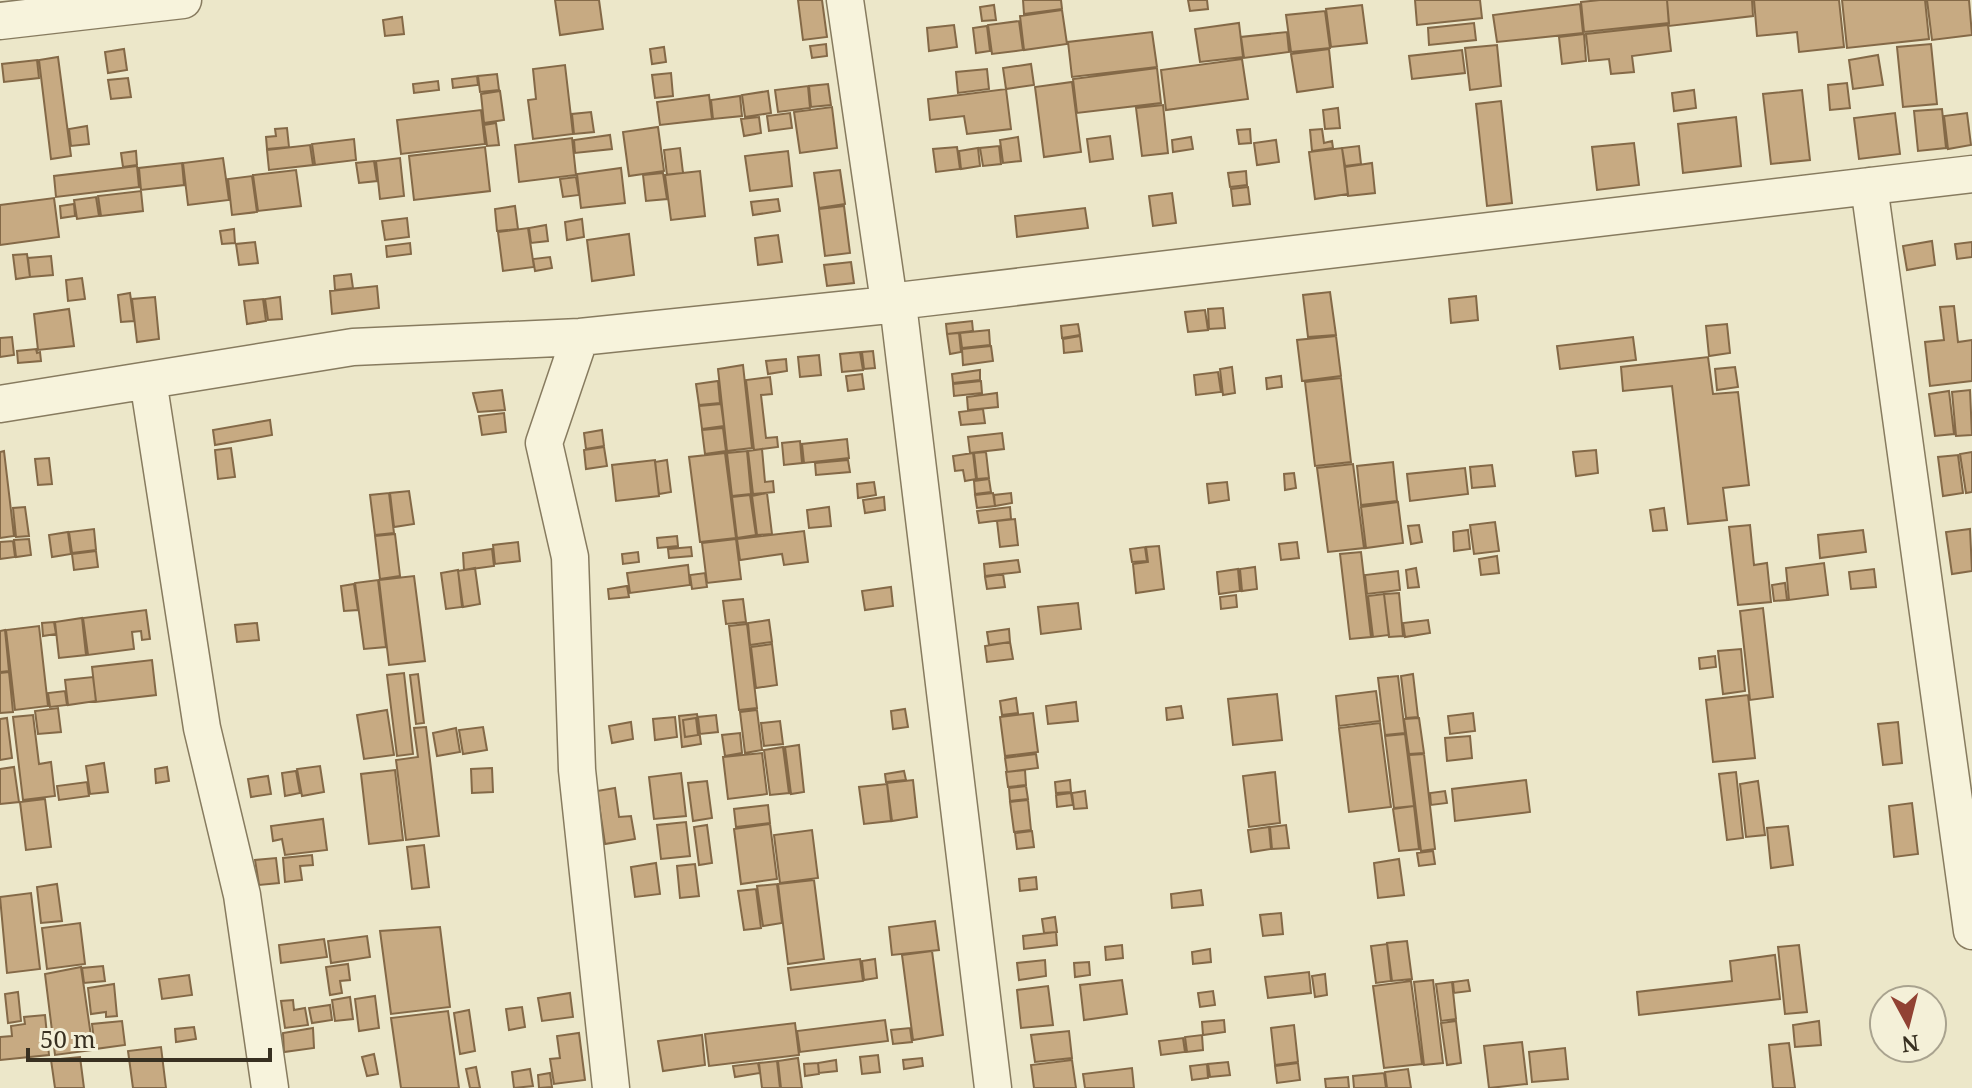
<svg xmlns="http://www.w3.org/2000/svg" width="1972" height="1088" font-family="'Noto Serif',serif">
	<rect width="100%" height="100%" fill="#ece7c9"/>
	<path fill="#c7aa82" stroke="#846947" stroke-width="2" d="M555 0H599L603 29 560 35Z
		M798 0H822L827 37 803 40Z
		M1023 0H1061L1062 9 1024 14Z
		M1188 0H1207L1208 9 1190 11Z
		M1415 0H1480L1482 18 1417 25Z
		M1600 0H1667L1669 23 1584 32 1581 2Z
		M1667 0H1752L1753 16 1669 26Z
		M1754 0H1839L1844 47 1799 52 1797 32 1757 36Z
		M1842 0H1925L1929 39 1847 48Z
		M1927 0H1969L1972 35 1932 40Z
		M1580 4 1583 33 1497 42 1493 15Z
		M994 5 996 20 982 21 980 7Z
		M1362 5 1367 43 1331 47 1326 9Z
		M1062 10 1067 44 1024 50 1020 16Z
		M1325 11 1330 48 1291 52 1286 15Z
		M402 17 404 34 385 36 383 20Z
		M1019 21 1023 50 992 54 988 25Z
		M1239 23 1243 57 1200 62 1195 29Z
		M1474 23 1476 40 1429 45 1428 28Z
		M954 25 957 47 929 51 927 28Z
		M1668 25 1671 51 1632 56 1634 72 1611 74 1609 59 1589 61 1586 34Z
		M987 26 990 51 976 53 973 28Z
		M1152 32 1157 67 1072 77 1068 42Z
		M1287 32 1289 52 1244 58 1241 37Z
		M1584 34 1586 61 1562 64 1559 37Z
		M826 44 827 56 812 58 810 46Z
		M1931 44 1937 104 1903 107 1897 47Z
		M1497 45 1501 86 1470 90 1465 48Z
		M664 47 666 62 652 64 650 49Z
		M124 49 127 70 108 73 105 52Z
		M1329 49 1333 87 1297 92 1291 54Z
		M1462 50 1465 73 1412 79 1409 56Z
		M1878 55 1883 85 1853 89 1849 60Z
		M58 57 71 156 51 159 39 60Z
		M1242 59 1248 99 1166 110 1161 70Z
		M37 60 39 78 4 82 2 64Z
		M1031 64 1034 85 1006 89 1003 68Z
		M565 65 573 134 533 139 528 100 536 99 533 69Z
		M1157 68 1161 103 1077 113 1073 79Z
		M987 69 989 89 958 93 956 72Z
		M671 73 673 96 655 98 652 75Z
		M497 74 499 90 480 92 478 76Z
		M477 76 478 85 453 88 452 79Z
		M128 78 131 97 111 99 108 80Z
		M438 81 439 90 414 93 413 84Z
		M1072 82 1081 152 1044 157 1035 87Z
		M1847 83 1850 108 1830 110 1828 85Z
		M828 84 831 105 811 107 809 86Z
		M808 86 810 108 778 112 775 90Z
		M1006 89 1011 129 967 134 964 116 930 120 928 99Z
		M1694 90 1696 108 1674 111 1672 93Z
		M1802 90 1810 160 1771 164 1763 94Z
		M500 91 504 120 484 123 481 94Z
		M768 91 771 113 745 117 742 95Z
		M709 95 712 119 660 125 657 102Z
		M740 96 742 116 713 119 711 100Z
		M1501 101 1512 203 1487 206 1476 104Z
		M1163 105 1168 153 1142 156 1136 108Z
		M832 107 837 148 800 153 794 112Z
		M1338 108 1340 128 1325 129 1323 110Z
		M1942 109 1946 148 1918 151 1914 111Z
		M481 110 485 144 401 154 397 120Z
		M591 112 594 132 574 134 572 114Z
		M790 113 792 128 769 131 767 116Z
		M1895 113 1900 154 1859 159 1854 118Z
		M1967 113 1971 145 1948 149 1944 116Z
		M759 117 761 133 744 136 741 119Z
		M1736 117 1741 166 1683 173 1678 124Z
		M496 123 499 145 487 146 484 125Z
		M87 126 89 144 71 146 69 129Z
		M658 127 664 171 629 176 623 132Z
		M287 128 289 147 267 149 266 137 276 136 275 129Z
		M1250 129 1251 143 1239 144 1237 130Z
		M1322 129 1324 143 1332 141 1333 148 1312 151 1310 130Z
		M610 135 612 149 575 153 574 140Z
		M1110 136 1113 159 1090 162 1087 139Z
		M1018 137 1021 161 1003 163 1000 140Z
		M1191 137 1193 149 1173 152 1172 140Z
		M572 138 576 175 519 182 515 145Z
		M354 139 356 160 315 165 312 144Z
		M1276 140 1279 162 1257 165 1254 143Z
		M1634 143 1639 185 1597 190 1592 147Z
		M310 145 313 165 269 170 267 150Z
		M999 146 1001 164 983 166 980 148Z
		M1359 146 1361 164 1345 166 1342 148Z
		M485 147 490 191 414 200 409 156Z
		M957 147 960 169 936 172 933 149Z
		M680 148 683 173 667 175 664 150Z
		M978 148 980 166 961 169 959 151Z
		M1342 148 1348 194 1315 199 1309 152Z
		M136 151 137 165 123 167 121 153Z
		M788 151 792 186 750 191 745 156Z
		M223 158 229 200 188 205 183 163Z
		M400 158 404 196 380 199 376 161Z
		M374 161 377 181 359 183 356 163Z
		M182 163 184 185 141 190 139 168Z
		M1372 163 1375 193 1348 196 1345 167Z
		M137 166 139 187 56 197 54 176Z
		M621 168 625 203 581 208 577 174Z
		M296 170 301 206 258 211 253 175Z
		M840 170 845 204 819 208 814 173Z
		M700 171 705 216 671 220 665 175Z
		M1246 171 1247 185 1230 187 1228 173Z
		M663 173 667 199 646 201 643 175Z
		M252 176 257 212 232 215 228 179Z
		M576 177 579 195 563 197 560 179Z
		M1248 187 1250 204 1233 206 1231 189Z
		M141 191 143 211 101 216 98 196Z
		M1172 193 1176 223 1153 226 1149 196Z
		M96 197 99 216 77 219 74 200Z
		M54 198 59 237 0 245V205Z
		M778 199 780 211 753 215 751 202Z
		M74 204 75 216 61 218 60 206Z
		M515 206 518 229 497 231 495 209Z
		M844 206 850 253 825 256 819 209Z
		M1085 208 1088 228 1017 237 1015 216Z
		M407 218 409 237 385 240 382 221Z
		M582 219 584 237 567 240 565 222Z
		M546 225 548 241 531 243 529 228Z
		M528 228 534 267 503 271 498 232Z
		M234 229 235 243 222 244 220 231Z
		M629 234 634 275 592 281 587 240Z
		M778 235 782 262 758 265 755 238Z
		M1932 241 1935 265 1907 270 1903 246Z
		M255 242 258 263 239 265 236 244Z
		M1972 242V257L1957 259 1955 244Z
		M410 243 411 254 387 257 386 246Z
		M27 254 30 277 16 279 13 255Z
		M51 256 53 275 30 277 28 258Z
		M550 257 552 268 535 271 533 259Z
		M851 262 854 283 827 286 824 265Z
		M351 274 353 288 335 290 334 276Z
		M82 278 85 299 68 301 66 280Z
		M377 286 379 308 332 314 330 291Z
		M1330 292 1336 335 1308 337 1303 295Z
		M130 293 134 321 121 322 118 295Z
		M1476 296 1478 320 1451 323 1449 299Z
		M155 297 159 339 137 342 132 299Z
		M280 297 282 319 268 320 265 299Z
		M263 299 266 321 247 324 244 301Z
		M1954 306 1958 342 1972 340V381L1930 386 1925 342 1944 340 1940 307Z
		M1223 308 1225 328 1209 329 1208 309Z
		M69 309 74 346 38 350 34 314Z
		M1205 310 1208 330 1188 332 1185 312Z
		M972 321 973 331 947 334 946 324Z
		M1078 324 1080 335 1062 338 1061 326Z
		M1727 324 1730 353 1709 356 1706 326Z
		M989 330 990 345 962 348 960 333Z
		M959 333 961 352 950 354 947 334Z
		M1080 336 1082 351 1064 353 1063 339Z
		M1336 336 1341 376 1302 381 1297 340Z
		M12 337 14 355 0 357V338Z
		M1633 337 1636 360 1560 369 1557 346Z
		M991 346 993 361 963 365 962 349Z
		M36 349 37 353 40 352 41 361 18 363 17 351Z
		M873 351 875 368 864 369 862 352Z
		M860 352 863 370 842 372 840 354Z
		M819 355 821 375 800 377 798 357Z
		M1708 357 1713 394 1738 392 1749 485 1723 488 1727 520 1688 524 1672 386 1623 391 1621 367Z
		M786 359 787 371 768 374 766 361Z
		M743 365 752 448 727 451 718 369Z
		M1232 367 1235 393 1223 395 1220 369Z
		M1735 367 1738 387 1717 390 1715 369Z
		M980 370V380L953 383 952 374Z
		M1218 372 1221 392 1196 395 1194 375Z
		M862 374 864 389 848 391 846 376Z
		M1281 376 1282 387 1267 389 1266 378Z
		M770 377 772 394 761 395 766 438 777 437 778 447 754 450 746 380Z
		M1341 378 1351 462 1315 466 1305 382Z
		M718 381 720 403 699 405 696 384Z
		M981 381 982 393 954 396 953 384Z
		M502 390 505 410 478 412 473 393Z
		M1970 390 1972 435 1956 436 1952 392Z
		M1949 391 1954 434 1935 436 1929 394Z
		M997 393 998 407 968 410 967 397Z
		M721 404 724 426 702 429 699 406Z
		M983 409 985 423 961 425 959 412Z
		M504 413 506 432 482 435 479 416Z
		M270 420 272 435 215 445 213 430Z
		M723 428 726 451 705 454 702 430Z
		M602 430 604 446 586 449 584 433Z
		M1002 433 1004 449 970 453 968 437Z
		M847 439 849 458 804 463 802 444Z
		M800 441 802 463 784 465 782 443Z
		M604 447 607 466 586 469 584 450Z
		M231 448 235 477 218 479 215 450Z
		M762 449 765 482 773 481 774 492 753 494 748 451Z
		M1596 450 1598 473 1576 476 1573 452Z
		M4 451 14 536 0 538V452Z
		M747 451 751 494 732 496 727 453Z
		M986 452 989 478 977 479 974 453Z
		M1972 452V492L1966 493 1960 454Z
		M725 453 736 538 700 542 689 457Z
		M973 453 976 479 965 481 963 470 955 471 953 456Z
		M1958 455 1963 493 1943 496 1938 457Z
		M49 458 52 484 38 485 35 459Z
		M655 460 659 496 616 501 612 465Z
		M667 460 671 492 659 494 655 462Z
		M848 460 850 472 816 475 815 463Z
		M1393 462 1397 501 1361 505 1357 466Z
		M1353 464 1364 548 1328 552 1317 468Z
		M1492 465 1495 486 1472 488 1470 467Z
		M1465 468 1468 494 1410 501 1407 474Z
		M1294 473 1296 488 1285 490 1284 474Z
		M989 479 991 492 975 494 974 481Z
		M874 482 876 495 858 498 857 484Z
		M1227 482 1229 500 1209 503 1207 484Z
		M409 491 414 524 394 527 390 493Z
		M389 493 394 533 375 535 370 495Z
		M767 493 772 534 757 535 752 496Z
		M993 493 995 506 977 508 975 495Z
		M1011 493 1012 503 995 506 994 495Z
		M750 495 756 535 737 538 732 497Z
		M884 497 885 510 865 513 863 500Z
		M1398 502 1403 543 1366 548 1361 507Z
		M25 507 29 536 16 537 13 508Z
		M829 507 831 526 809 528 807 510Z
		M1010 507 1011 519 979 523 977 511Z
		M1664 508 1667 530 1653 531 1650 510Z
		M1015 519 1018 545 1000 547 997 521Z
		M1495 522 1499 551 1474 554 1470 525Z
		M1419 525 1422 542 1411 544 1408 526Z
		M1750 525 1754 565 1767 563 1771 602 1738 605 1729 527Z
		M94 529 96 550 72 553 69 532Z
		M1970 529 1972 571 1952 574 1946 532Z
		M1468 530 1470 549 1454 551 1453 532Z
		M1863 530 1866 552 1820 558 1818 535Z
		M804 531 808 562 784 565 782 554 740 560 737 539Z
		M68 532 71 554 52 557 49 535Z
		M395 534 400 576 380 579 375 536Z
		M677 536 678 546 658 548 657 538Z
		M29 539 31 555 16 557 14 540Z
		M736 539 741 579 707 583 702 543Z
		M13 541 15 557 0 559V542Z
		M518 542 520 561 495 564 493 545Z
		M1297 542 1299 558 1281 560 1279 544Z
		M1159 546 1164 589 1136 593 1133 564 1148 562 1146 547Z
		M691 547 692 556 669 558 668 549Z
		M1145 547 1147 561 1132 562 1130 549Z
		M492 549 494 566 464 570 463 553Z
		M96 551 98 567 74 570 72 554Z
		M638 552 639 562 623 564 622 554Z
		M1361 552 1371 637 1350 639 1340 554Z
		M1497 556 1499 573 1481 575 1479 559Z
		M1018 560 1020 572 985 576 984 564Z
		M1824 563 1828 595 1789 600 1786 568Z
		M688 565 690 585 630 593 627 573Z
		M1255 567 1257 589 1242 591 1240 569Z
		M475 568 480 604 463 607 458 571Z
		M1416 568 1419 587 1408 588 1406 570Z
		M1238 569 1240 591 1219 594 1217 572Z
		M1874 569 1876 587 1851 589 1849 572Z
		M458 570 462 607 446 609 441 573Z
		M1398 571 1400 590 1367 594 1365 575Z
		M705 573 707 587 692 589 690 575Z
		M1003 574 1005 587 987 589 985 577Z
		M414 576 425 661 389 665 379 580Z
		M378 580 386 647 364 649 355 583Z
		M1785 583 1787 600 1774 601 1772 585Z
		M354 584 358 610 344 611 341 586Z
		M627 586 629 597 609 599 608 589Z
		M891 587 893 606 865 610 862 591Z
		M1399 593 1403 636 1389 637 1384 594Z
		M1384 594 1389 635 1373 637 1368 596Z
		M1236 595 1237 607 1221 609 1220 597Z
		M743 599 746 622 726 624 723 601Z
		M1078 603 1081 629 1041 634 1038 607Z
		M1763 608 1773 697 1750 700 1740 611Z
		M146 610 150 639 142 640 141 631 132 632 134 649 88 655 83 618Z
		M82 618 86 655 59 658 55 622Z
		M769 620 772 642 750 645 748 623Z
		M1428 620 1430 633 1405 637 1403 623Z
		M54 622 56 634 43 636 42 623Z
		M257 623 259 640 237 642 235 625Z
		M747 624 757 708 739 710 729 626Z
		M39 626 48 706 15 710 6 630Z
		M1009 629 1010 642 989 645 987 632Z
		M5 630 9 671 0 672V631Z
		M1010 642 1013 659 987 662 985 646Z
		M772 644 777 685 756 688 751 647Z
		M1741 649 1745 691 1723 694 1718 651Z
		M1715 656 1716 667 1700 669 1699 658Z
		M152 660 156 695 96 702 92 667Z
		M9 672 13 712 0 713V673Z
		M404 673 413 754 397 756 387 675Z
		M418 674 424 723 416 724 410 675Z
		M1413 674 1418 717 1406 718 1401 676Z
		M1398 676 1405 733 1385 735 1378 678Z
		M93 677 96 701 68 705 65 680Z
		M65 691 67 705 50 707 48 693Z
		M1376 691 1380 721 1339 726 1336 696Z
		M1277 694 1282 740 1233 745 1228 699Z
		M1748 695 1755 758 1713 762 1706 700Z
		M1016 698 1018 713 1002 715 1000 701Z
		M1076 702 1078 721 1048 724 1046 706Z
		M1181 706 1183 718 1167 720 1166 708Z
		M58 708 61 732 38 734 35 711Z
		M905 709 908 727 893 729 891 711Z
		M387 710 394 755 364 759 357 715Z
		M757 710 762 750 745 753 740 712Z
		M1033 713 1038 752 1005 756 1000 717Z
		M1473 713 1475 731 1450 734 1448 716Z
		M697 714 701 744 682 747 679 716Z
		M33 715 39 764 51 762 55 796 23 800 13 717Z
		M716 715 718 732 700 734 698 717Z
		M675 717 677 737 655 740 653 719Z
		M7 718 12 758 0 760V719Z
		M696 718 698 735 685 737 683 720Z
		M1419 718 1424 753 1409 754 1404 719Z
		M780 721 783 744 764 746 761 723Z
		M631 722 633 739 612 743 609 726Z
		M1898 722 1902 763 1883 765 1878 724Z
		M1380 723 1391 807 1349 812 1339 728Z
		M426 727 439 836 406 840 396 760 418 757 414 728Z
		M483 727 487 750 463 754 459 730Z
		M456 728 460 752 437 756 433 733Z
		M740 733 742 753 725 756 722 735Z
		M1405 734 1414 806 1394 808 1385 736Z
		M1470 736 1472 758 1447 761 1445 738Z
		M799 745 804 792 791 794 785 747Z
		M783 747 789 793 770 795 764 750Z
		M762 753 767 794 728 799 723 757Z
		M1036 754 1038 768 1007 772 1005 758Z
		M1424 754 1435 849 1421 851 1409 755Z
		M104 763 108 792 90 794 86 766Z
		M320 766 324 792 302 796 297 769Z
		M14 767 19 802 0 804V769Z
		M167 767 169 781 156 783 155 769Z
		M492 768 493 792 472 793 471 769Z
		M395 770 403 840 369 844 361 774Z
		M1025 770 1026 785 1008 787 1006 772Z
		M296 771 300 793 285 796 282 773Z
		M904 771 906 780 886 782 885 774Z
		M1275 772 1280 823 1249 827 1243 776Z
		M1736 772 1743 838 1727 840 1719 774Z
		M681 773 686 816 654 819 649 777Z
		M268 776 271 794 251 797 248 779Z
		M913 780 917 817 892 821 887 783Z
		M1070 780 1071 792 1056 793 1055 782Z
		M1526 780 1530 812 1455 821 1452 789Z
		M707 781 712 818 693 821 688 783Z
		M1758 781 1765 835 1746 837 1740 784Z
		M87 782 89 796 59 800 57 786Z
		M887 784 891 821 864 824 859 787Z
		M1026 786 1028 799 1010 801 1009 788Z
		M615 788 619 817 631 816 635 839 605 844 597 791Z
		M1085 791 1087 808 1074 809 1072 793Z
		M1445 791 1447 803 1431 805 1430 793Z
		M1071 793 1073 805 1057 807 1056 795Z
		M45 799 51 847 26 850 20 802Z
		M1028 800 1031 830 1014 832 1010 802Z
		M1912 803 1918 854 1894 857 1889 806Z
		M768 805 770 823 736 827 734 809Z
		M1414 806 1419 849 1399 851 1393 809Z
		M323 819 327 850 285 855 282 839 273 841 271 826Z
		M686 822 690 856 661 859 657 825Z
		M770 824 777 879 741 884 734 829Z
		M707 825 712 863 699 865 694 827Z
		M1286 825 1289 848 1272 849 1270 827Z
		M1788 826 1793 865 1771 868 1767 828Z
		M1269 827 1271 849 1251 852 1248 830Z
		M812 830 818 878 780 883 774 835Z
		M1032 831 1034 847 1017 849 1015 833Z
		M424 845 429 887 412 889 407 847Z
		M1433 851 1435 864 1419 866 1417 853Z
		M312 855 313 865 300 866 302 880 285 882 283 858Z
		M276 858 279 883 259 885 255 860Z
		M1399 859 1404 895 1378 898 1374 863Z
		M656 863 660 894 635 897 631 867Z
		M695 864 699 896 680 898 677 866Z
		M1036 877 1037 889 1020 891 1019 879Z
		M814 880 824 959 788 964 778 884Z
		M57 884 62 921 41 923 37 887Z
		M777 884 782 923 763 926 757 886Z
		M756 889 761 928 744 930 738 891Z
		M1201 890 1203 905 1172 908 1171 894Z
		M31 893 40 969 7 973 0 897Z
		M1281 913 1283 934 1263 936 1260 915Z
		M1055 917 1057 932 1044 933 1042 919Z
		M935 921 939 950 892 955 889 927Z
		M80 923 85 964 47 969 42 928Z
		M440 927 450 1007 391 1014 380 931Z
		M1056 932 1057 945 1024 949 1023 936Z
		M367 936 370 957 331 963 328 941Z
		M324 939 327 957 281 963 279 945Z
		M1407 941 1412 979 1392 981 1387 943Z
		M1387 944 1391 981 1376 983 1371 946Z
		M1122 945 1123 958 1106 960 1105 947Z
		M1799 945 1807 1012 1785 1014 1778 947Z
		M1210 949 1211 962 1193 964 1192 952Z
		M932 951 943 1035 913 1040 902 955Z
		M1775 955 1780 999 1639 1015 1637 992 1732 981 1730 961Z
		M860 959 863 981 791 990 788 968Z
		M875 959 877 978 864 980 862 961Z
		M1045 960 1046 976 1019 980 1017 963Z
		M1089 962 1090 975 1075 977 1074 963Z
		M348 964 350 980 340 981 342 993 330 995 326 967Z
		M103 966 105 981 84 983 82 968Z
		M81 967 93 1050 55 1055 45 974Z
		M1309 972 1311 993 1268 998 1265 977Z
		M1325 974 1327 995 1315 997 1312 976Z
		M189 975 192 995 162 999 159 979Z
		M1122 980 1127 1014 1084 1020 1080 985Z
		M1433 980 1443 1063 1424 1065 1414 982Z
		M1468 980 1470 991 1454 993 1453 982Z
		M1411 981 1422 1064 1384 1068 1373 986Z
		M1452 982 1456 1019 1441 1021 1436 984Z
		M114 984 117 1016 106 1017V1012L91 1014 88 988Z
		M1048 986 1053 1025 1021 1028 1017 990Z
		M1213 991 1215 1005 1200 1007 1198 993Z
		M18 992 21 1021 8 1023 5 994Z
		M570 993 573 1017 542 1021 538 998Z
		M375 996 379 1028 359 1031 355 999Z
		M350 997 353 1019 335 1021 332 1000Z
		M293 1000 294 1010 305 1008 308 1025 285 1028 281 1001Z
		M330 1005 332 1020 312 1023 309 1008Z
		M522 1007 525 1027 509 1030 506 1009Z
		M469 1010 475 1051 460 1054 454 1013Z
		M448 1011 459 1088H401L391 1018Z
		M45 1015 49 1055 0 1060V1037L12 1036 11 1026 25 1024 24 1017Z
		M885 1020 888 1041 800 1052 797 1031Z
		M1224 1020 1225 1032 1203 1035 1202 1022Z
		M122 1021 125 1045 95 1049 92 1024Z
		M1456 1021 1461 1063 1447 1065 1441 1023Z
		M1819 1021 1821 1045 1795 1047 1793 1025Z
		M795 1023 799 1055 709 1066 705 1034Z
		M1294 1025 1298 1062 1275 1065 1271 1028Z
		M194 1027 196 1039 176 1042 175 1029Z
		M313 1028 314 1048 284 1052 283 1033Z
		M910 1028 912 1042 893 1044 891 1030Z
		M1069 1031 1072 1058 1035 1062 1031 1035Z
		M579 1033 585 1080 554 1084 550 1059 560 1058 557 1036Z
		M702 1035 705 1065 663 1071 658 1041Z
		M1202 1035 1203 1050 1187 1052 1185 1037Z
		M1183 1038 1185 1052 1161 1055 1159 1041Z
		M1522 1042 1527 1084 1489 1088 1484 1046Z
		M1789 1043 1795 1088H1773L1769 1045Z
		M161 1047 166 1088H133L128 1051Z
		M1565 1048 1568 1079 1532 1082 1529 1052Z
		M374 1054 378 1074 367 1076 362 1057Z
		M878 1055 880 1072 862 1074 860 1057Z
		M80 1057 84 1088H55L51 1060Z
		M798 1058 802 1088H781L778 1061Z
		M922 1058 923 1066 904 1069 903 1060Z
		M836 1060 837 1071 819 1073 818 1063Z
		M1072 1060 1076 1088H1034L1031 1065Z
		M777 1061 780 1088H762L759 1063Z
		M1228 1062 1230 1075 1210 1077 1208 1064Z
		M758 1063 760 1073 735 1077 733 1066Z
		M818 1063 819 1074 805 1076 804 1064Z
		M1298 1063 1300 1080 1277 1083 1275 1066Z
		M1207 1064 1208 1078 1192 1080 1190 1066Z
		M476 1067 480 1088H470L466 1069Z
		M1132 1068 1134 1088H1085L1083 1074Z
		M530 1069 533 1086 514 1088 512 1072Z
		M1408 1069 1411 1088H1387L1385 1072Z
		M550 1073 552 1087 539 1088 538 1075Z
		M1384 1073 1386 1088H1354L1353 1076Z
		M1348 1077 1349 1088H1326L1325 1079Z"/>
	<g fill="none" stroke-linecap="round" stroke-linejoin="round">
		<g stroke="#877b5f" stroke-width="39">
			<path id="minor" d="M845 0 889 302 898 304 993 1088
				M0 21 183 0
				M1869 186 1972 931
				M889 302 1972 174
				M580 337 544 443 570 557 577 770 611 1088
				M148 380 202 728 242 895 270 1088
				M0 404 353 347 580 337 898 304"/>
		</g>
		<use href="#minor" stroke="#f7f3dc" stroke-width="36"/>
	</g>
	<g transform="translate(1908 1024) rotate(173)"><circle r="38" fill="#f4f0d8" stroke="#a9a38f" stroke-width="2"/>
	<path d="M0-6L14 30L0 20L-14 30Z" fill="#914233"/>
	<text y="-12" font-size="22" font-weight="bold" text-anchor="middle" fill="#383021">N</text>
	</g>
	<path d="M28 1048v12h242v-12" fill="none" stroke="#383021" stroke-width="4"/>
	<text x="40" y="1048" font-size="24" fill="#383021" stroke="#f4f0d8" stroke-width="6" paint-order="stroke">50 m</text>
</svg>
